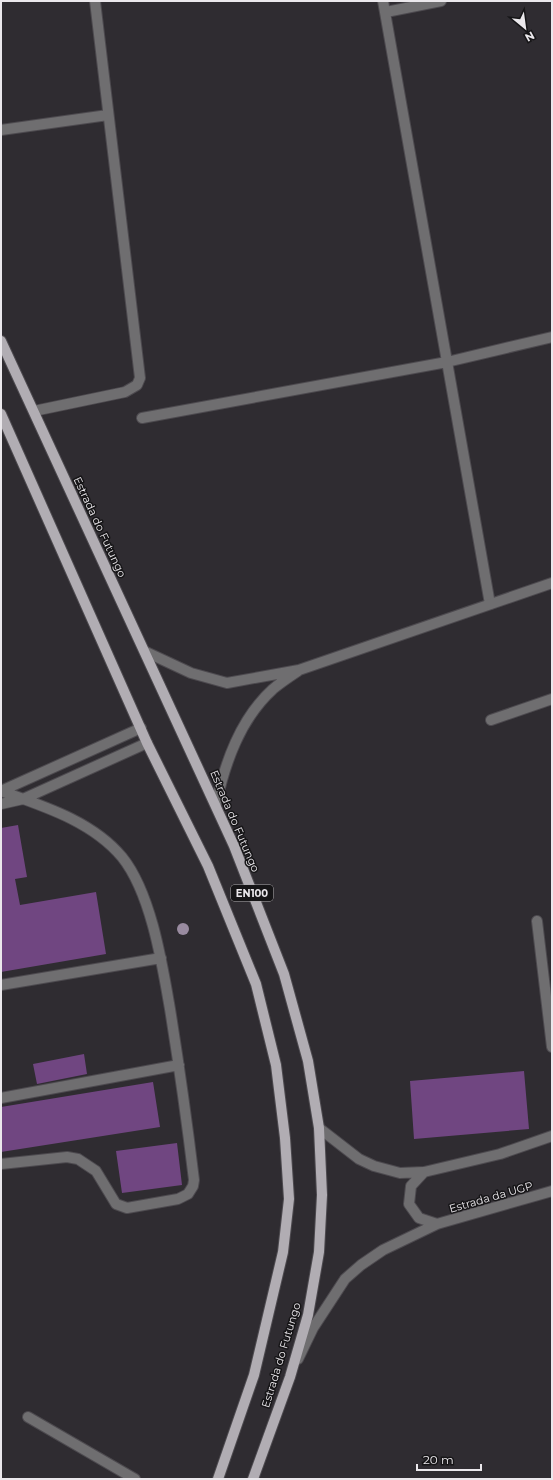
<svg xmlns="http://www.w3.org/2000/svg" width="553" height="1480" font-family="Montserrat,sans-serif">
	<rect width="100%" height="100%" fill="#2f2c31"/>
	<path fill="#704681" d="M18 825 27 877 15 879 20 905 96 892 106 954 1 972V828Z
		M84 1054 87 1074 37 1084 33 1064Z
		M524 1071 529 1129 414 1139 410 1081Z
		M153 1082 160 1127 1 1152V1107Z
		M177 1143 182 1185 122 1193 116 1151Z"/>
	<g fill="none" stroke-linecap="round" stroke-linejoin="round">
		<g stroke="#4d4a4f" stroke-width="12">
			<path id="service" d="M383 1 490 604
				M386 12 441 1
				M142 418 447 362 552 337
				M491 720 552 699
				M1 791C43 806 92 821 122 857 151 893 162 963 170 1009 179 1065 187 1122 194 1180L193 1186 188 1194 178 1199 127 1208 116 1204 96 1171 78 1159 67 1157 1 1164
				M1 791 141 728
				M1 804 23 799 147 743
				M537 921 552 1047
				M1 985 161 958
				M1 1098 179 1065
				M28 1417 135 1479"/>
		</g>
		<g stroke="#4d4a4f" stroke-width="12">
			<path id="minor" d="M1 130 108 115
				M34 411 125 392 137 385 140 378 95 1"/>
		</g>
		<g stroke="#4d4a4f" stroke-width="12">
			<path id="tertiary" d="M146 652 191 673 227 683 299 670 552 583
				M216 804C225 763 240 719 273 689 280 683 289 677 298 671
				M319 1128 359 1159 374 1166 400 1173 424 1172 500 1154 552 1136
				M424 1172 411 1186 409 1204 419 1218 437 1224
				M298 1359 313 1328 345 1279 361 1265 383 1250 437 1224 552 1191"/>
		</g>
		<g stroke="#4d4a4f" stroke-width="12">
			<path id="primary" d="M1 341 234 846 284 974 308 1061 319 1128 322 1195 319 1252 308 1315 290 1377 253 1479
				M1 414 147 743 208 866 256 984 276 1065 285 1138 289 1199 283 1252 254 1375 218 1479"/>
		</g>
		<use href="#service" stroke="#6f6e70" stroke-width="10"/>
		<use href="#minor" stroke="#6f6e70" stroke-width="10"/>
		<use href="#tertiary" stroke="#6f6e70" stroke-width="10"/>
		<use href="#primary" stroke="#b1adb3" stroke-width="10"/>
	</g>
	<circle fill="#998ba0" cx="183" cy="929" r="6"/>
	<g text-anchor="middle" stroke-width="3" stroke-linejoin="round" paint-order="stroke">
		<rect fill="#161517" stroke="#aba9ac" stroke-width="1" x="231" y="885" width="42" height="16" rx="3"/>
		<g font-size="10" font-weight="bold" fill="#ebe8ec">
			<text x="252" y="897">EN100</text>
		</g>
		<g font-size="11" fill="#ebe8ec" stroke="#161517">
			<text transform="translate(100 527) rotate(65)" y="4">Estrada do Futungo</text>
			<text transform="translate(235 821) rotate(67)" y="4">Estrada do Futungo</text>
			<text transform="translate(491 1197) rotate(-16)" y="4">Estrada da UGP</text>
			<text transform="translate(281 1355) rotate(-73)" y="4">Estrada do Futungo</text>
		</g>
	</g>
	<rect width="553" height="1480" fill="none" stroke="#ebe8ec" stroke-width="4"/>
	<g transform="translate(525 28) rotate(151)" stroke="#161517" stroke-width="3" paint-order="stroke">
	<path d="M0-3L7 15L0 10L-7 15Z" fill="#ebe8ec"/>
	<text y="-6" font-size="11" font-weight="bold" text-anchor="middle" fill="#ebe8ec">N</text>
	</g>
	<path d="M417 1464v6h64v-6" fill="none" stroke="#ebe8ec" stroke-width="2"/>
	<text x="423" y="1464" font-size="12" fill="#ebe8ec" stroke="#161517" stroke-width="3" paint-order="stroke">20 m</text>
</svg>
